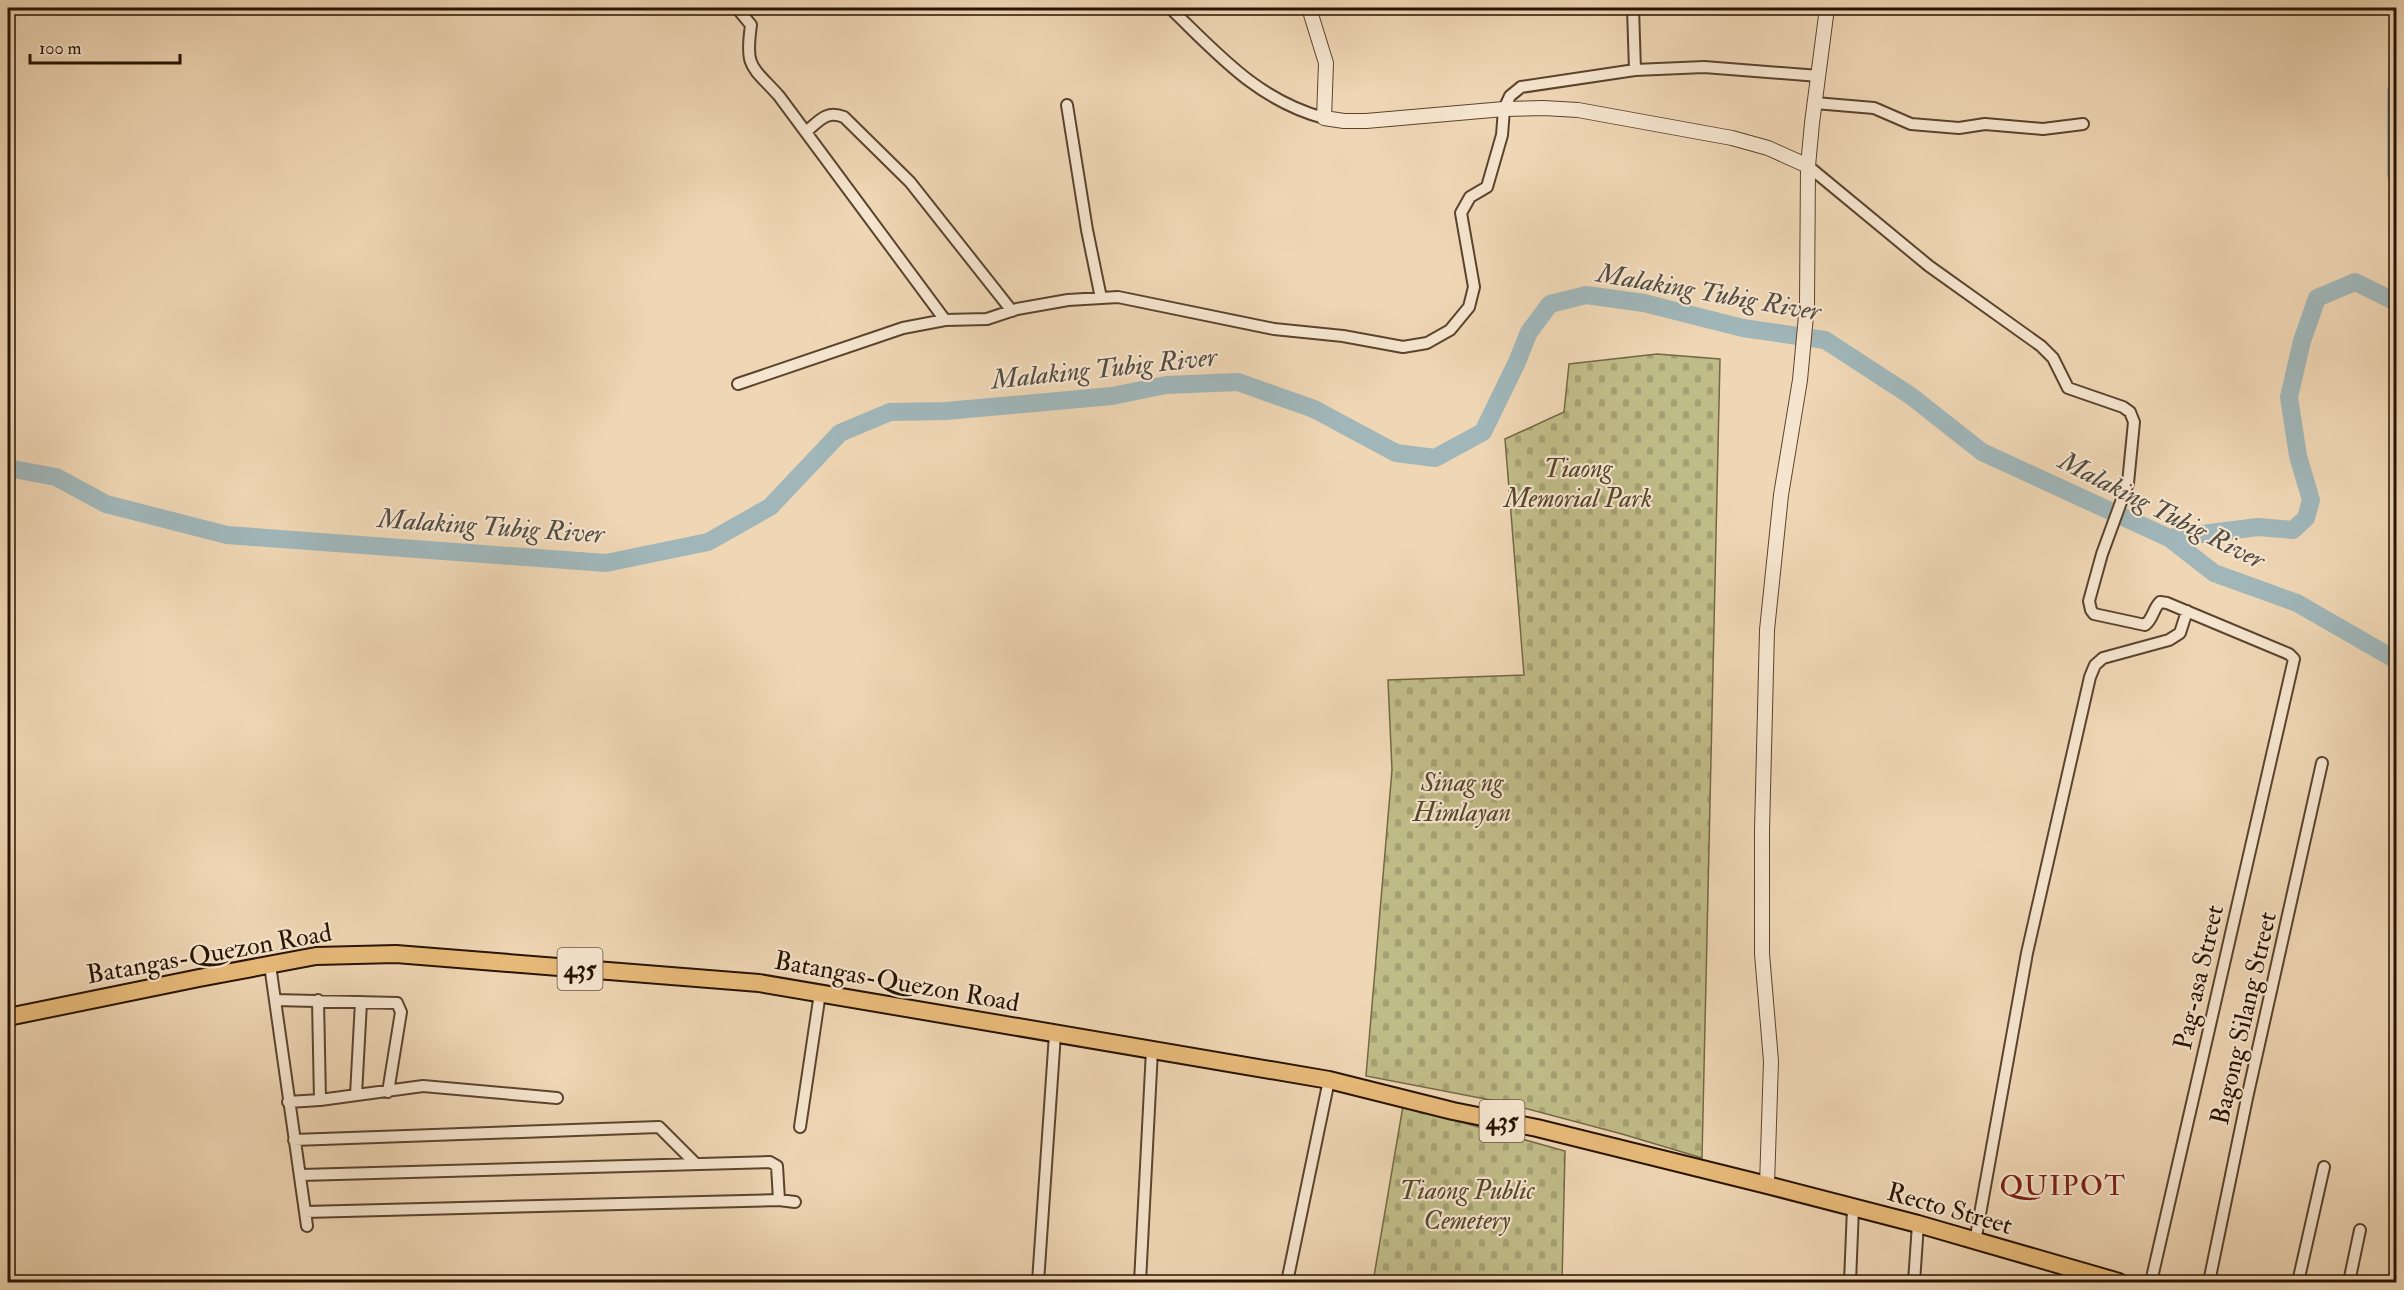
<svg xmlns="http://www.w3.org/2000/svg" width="2404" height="1290" font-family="'IM FELL Double Pica',serif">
	<defs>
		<pattern id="cemetery-stones" width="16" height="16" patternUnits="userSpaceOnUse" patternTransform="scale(1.5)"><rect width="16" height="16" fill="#c0bc88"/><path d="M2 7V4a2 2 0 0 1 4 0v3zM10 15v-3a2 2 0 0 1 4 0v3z" fill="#a5a174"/></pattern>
	</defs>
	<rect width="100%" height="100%" fill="#efd6b4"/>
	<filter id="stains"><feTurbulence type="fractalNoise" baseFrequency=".00333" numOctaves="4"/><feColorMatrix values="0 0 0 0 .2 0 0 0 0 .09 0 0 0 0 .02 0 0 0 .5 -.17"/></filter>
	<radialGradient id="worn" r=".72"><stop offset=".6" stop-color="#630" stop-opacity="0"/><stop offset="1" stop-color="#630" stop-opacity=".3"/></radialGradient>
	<path fill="url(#cemetery-stones)" stroke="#746845" stroke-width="1.5" d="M1657 354 1720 359 1702 1158 1622 1134 1501 1102 1366 1076 1392 770 1388 680 1524 675 1505 439 1564 412 1569 364Z
		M1403 1106 1565 1151 1562 1282H1373Z"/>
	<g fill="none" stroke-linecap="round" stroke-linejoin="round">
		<path stroke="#a0b6b9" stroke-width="18" d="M2396 91V174
			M8 468 56 477 106 504 227 535 606 563 708 542 770 507 840 433 890 412 946 411 1112 396 1166 385 1238 382 1314 409 1396 453 1435 458 1483 432 1517 362 1529 332 1550 304 1586 295 1644 303 1743 328 1825 340 1911 396 1982 452 2169 538 2214 573 2297 603 2396 660
			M2169 538 2258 527 2293 530 2306 518 2311 500 2298 456 2289 397 2302 341 2317 298 2355 282 2396 302"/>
		<g stroke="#5a442e" stroke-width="14">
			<path id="minor" d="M737 8 751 25C745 68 751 65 779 96L945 320
				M1170 8C1218 54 1257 100 1324 118
				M1633 8 1635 70
				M1815 103 1874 108 1911 124 1959 128 1985 124 2043 129 2083 124
				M1067 105 1087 230 1101 298
				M806 132C819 121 826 110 844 117L910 182 1012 311
				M1808 166 1929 266 2041 346 2053 358 2068 388 2123 407 2130 412 2134 422 2128 483 2102 554 2089 601 2091 610 2094 614 2145 625C2153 619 2153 609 2160 602L2167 603 2289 654 2294 659 2151 1282
				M738 384 903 328 945 320 987 319 1017 309 1068 300 1118 297 1274 329 1343 336 1403 347 1427 343 1450 330 1469 307 1474 287 1461 213 1470 197 1487 187 1502 135 1504 109 1510 96 1521 87 1635 70 1704 67 1819 76
				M270 965 307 1226
				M275 1000 397 1003 401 1012 388 1092
				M318 1000 320 1100
				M356 1095 361 1002
				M288 1102 320 1100 423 1086 557 1098
				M800 1127 820 993
				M294 1140 659 1127 694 1162
				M301 1175 770 1162 777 1166 779 1200
				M305 1212 779 1200 795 1202
				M1975 1242 2027 953 2090 677 2095 665 2103 658 2169 640 2180 633 2187 611
				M1038 1282 1055 1034
				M1140 1282 1152 1050
				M1287 1282 1329 1080
				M1850 1282 1853 1208
				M1914 1282 1918 1224
				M2209 1282 2247 1098 2322 763
				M2298 1282 2324 1167
				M2349 1282 2360 1230"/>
		</g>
		<g stroke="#5a442e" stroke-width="16">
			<path id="tertiary" d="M1309 8 1326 63 1324 118 1344 121H1366L1504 109 1543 108 1578 110 1732 138 1768 148 1808 166
				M1767 1185 1771 1061 1762 954V830L1767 630 1781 495 1800 380 1807 305 1808 166 1812 123 1827 8"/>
		</g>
		<g stroke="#281302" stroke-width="20">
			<path id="primary" d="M8 1017 199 978 316 956 396 954 759 983 1329 1080 1453 1111 1537 1128 1767 1185 1918 1224 2119 1282"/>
		</g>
		<use href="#minor" stroke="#f5e4ce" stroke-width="10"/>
		<use href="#tertiary" stroke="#f5e4ce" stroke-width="14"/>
		<use href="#primary" stroke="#e8bb7a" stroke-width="16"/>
	</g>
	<g text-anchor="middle" stroke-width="4.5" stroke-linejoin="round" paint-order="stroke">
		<g fill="#f5e4ce" stroke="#66523f" stroke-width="1.5">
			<rect x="557.5" y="948" width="45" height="42" rx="4.5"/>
			<rect x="1479.5" y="1100" width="45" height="42" rx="4.5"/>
		</g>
		<g font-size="24" font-weight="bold" fill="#281302">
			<text x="580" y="977">435</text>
			<text x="1502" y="1129">435</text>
		</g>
		<g font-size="26" font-style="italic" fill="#56462a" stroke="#f5e4ce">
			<text x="1578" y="477">Tiaong<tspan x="1578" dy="30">Memorial Park</tspan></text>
			<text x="1462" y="791">Sinag ng<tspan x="1462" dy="30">Himlayan</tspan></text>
			<text x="1467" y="1199">Tiaong Public<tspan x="1467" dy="30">Cemetery</tspan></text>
		</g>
		<g font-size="26" fill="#281302" stroke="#f5e4ce">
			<text transform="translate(209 953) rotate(-10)" y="9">Batangas-Quezon Road</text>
			<text transform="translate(2198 977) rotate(-77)" y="9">Pag-asa Street</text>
			<text transform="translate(897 981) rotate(10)" y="9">Batangas-Quezon Road</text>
			<text transform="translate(2243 1018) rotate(-77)" y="9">Bagong Silang Street</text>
			<text transform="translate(1950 1208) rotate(16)" y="9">Recto Street</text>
		</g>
		<g font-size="27" font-style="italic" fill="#524c42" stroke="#f5e4ce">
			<text transform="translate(1709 292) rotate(10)" y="9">Malaking Tubig River</text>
			<text transform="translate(1104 368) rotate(-6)" y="9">Malaking Tubig River</text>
			<text transform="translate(2162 510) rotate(27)" y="9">Malaking Tubig River</text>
			<text transform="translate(491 526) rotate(4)" y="9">Malaking Tubig River</text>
		</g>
		<g font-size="28" letter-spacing="1.5" fill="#7a1f14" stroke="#f5e4ce">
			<text x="2063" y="1195">QUIPOT</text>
		</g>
	</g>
	<rect width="2404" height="1290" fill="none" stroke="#efd6b4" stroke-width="30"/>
	<rect x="9" y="9" width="2386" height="1272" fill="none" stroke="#281302" stroke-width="3"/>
	<rect x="15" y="15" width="2374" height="1260" fill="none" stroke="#281302" stroke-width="1.5"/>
	<path d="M30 54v9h150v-9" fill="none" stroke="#281302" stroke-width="3"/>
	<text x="39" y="54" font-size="18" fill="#281302" stroke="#f5e4ce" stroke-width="4.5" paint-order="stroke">100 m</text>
	<rect width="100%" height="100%" filter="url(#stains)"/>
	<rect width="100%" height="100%" fill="url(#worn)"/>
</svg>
